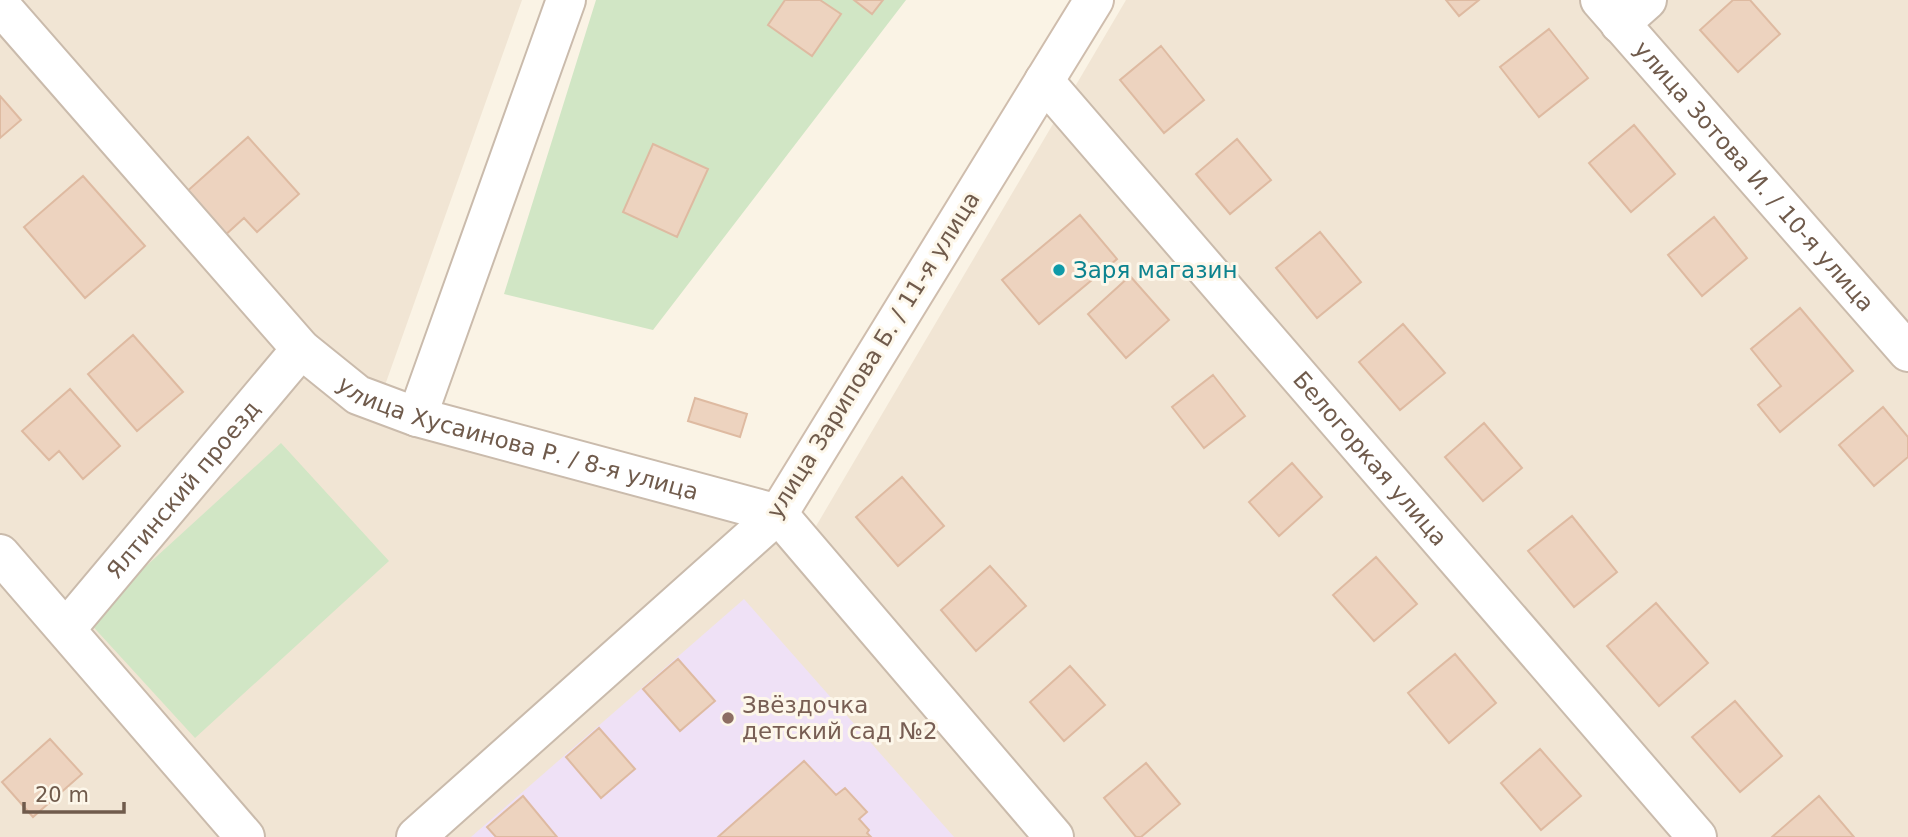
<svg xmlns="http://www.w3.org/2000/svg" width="1908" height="837" font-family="'DejaVu Sans',sans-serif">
	<rect width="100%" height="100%" fill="#faf3e5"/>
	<path fill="#f1e5d4" d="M0 0H522L384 388 812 533 1126 0H1908V837H0Z"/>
	<path fill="#efe1f6" d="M744 599 954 837H471Z"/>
	<path fill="#d1e6c5" d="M596 0H906L653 330 504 294Z
		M281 443 389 561 195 738 87 620Z"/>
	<path fill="#edd3bf" stroke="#debaa1" stroke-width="2" d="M785 0H820L841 14 812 56 768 25Z
		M854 0H883L872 14Z
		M1446 0H1479L1459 16Z
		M1733 0H1750L1780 34 1738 72 1700 30Z
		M1549 29 1588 78 1539 117 1500 67Z
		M1161 46 1204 100 1164 133 1120 80Z
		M0 96 21 120 0 138Z
		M1634 125 1675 174 1631 212 1589 163Z
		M248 137 299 194 257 232 244 218 223 237 184 194Z
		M1237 139 1271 180 1230 214 1196 174Z
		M653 144 708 169 677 237 623 212Z
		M83 176 145 246 85 298 24 227Z
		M1080 215 1117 259 1039 324 1002 280Z
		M1714 217 1747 258 1702 296 1668 255Z
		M1320 232 1361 282 1317 318 1276 268Z
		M1130 276 1169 320 1126 358 1088 314Z
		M1800 308 1853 371 1780 432 1758 405 1781 386 1751 349Z
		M1403 324 1445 373 1400 410 1359 362Z
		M133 335 183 392 137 431 88 374Z
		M1213 375 1245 416 1204 448 1172 407Z
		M70 389 120 446 83 479 59 451 49 460 22 431Z
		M695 398 747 414 740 437 688 421Z
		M1883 407 1908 437V457L1874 486 1839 445Z
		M1484 423 1522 468 1483 501 1445 457Z
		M1292 463 1322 497 1279 536 1249 502Z
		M902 477 944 526 898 566 856 517Z
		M1572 516 1617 572 1574 607 1528 551Z
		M1376 557 1417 604 1374 641 1333 595Z
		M990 566 1026 606 976 651 941 610Z
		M1656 603 1708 663 1659 706 1607 646Z
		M1455 654 1496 703 1449 743 1408 693Z
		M678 659 715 701 680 731 643 689Z
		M1070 666 1105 705 1064 741 1030 702Z
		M1735 701 1782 756 1740 792 1692 737Z
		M599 728 635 769 601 798 566 757Z
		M50 739 82 774 33 817 2 782Z
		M1540 749 1581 796 1541 830 1501 783Z
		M804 761 836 795 845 788 867 812 859 819 869 830 867 833 871 837H718Z
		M1146 763 1180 804 1141 837H1136L1104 798Z
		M523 796 557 837H496L487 827Z
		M1819 796 1854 837H1772Z"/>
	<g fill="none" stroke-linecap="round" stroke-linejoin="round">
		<g stroke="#cabbac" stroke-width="42">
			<g id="street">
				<path id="s1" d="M1600 0 1908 352"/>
				<path id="s2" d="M0 5 301 349 358 395 417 417 778 514 1054 837"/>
				<path d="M1620 24 1647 0"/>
				<path id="s3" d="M1044 81 1697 837"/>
				<path d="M417 417 566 0"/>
				<path d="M0 554 245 837"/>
				<path id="s4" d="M66 629 301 349"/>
				<path d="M416 837 778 514"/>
			</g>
		</g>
		<g stroke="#cfbdad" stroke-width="42">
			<path id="secondary" d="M778 514 1094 0"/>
		</g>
		<use href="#street" stroke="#fff" stroke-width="38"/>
		<use href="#secondary" stroke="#fff" stroke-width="38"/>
	</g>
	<circle fill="#0f9aa8" stroke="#fdf7ea" stroke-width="2.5" cx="1059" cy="270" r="7"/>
	<circle fill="#8d6e63" stroke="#fdf7ea" stroke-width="2.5" cx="728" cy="718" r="7"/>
	<g text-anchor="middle" stroke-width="6" stroke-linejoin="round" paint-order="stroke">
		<g font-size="23" fill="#705b4c" stroke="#fdf7ea">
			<text dy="8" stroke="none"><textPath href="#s1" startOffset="234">улица Зотова И. / 10-я улица</textPath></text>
			<text transform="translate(873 355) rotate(-58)" y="8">улица Зарипова Б. / 11-я улица</text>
			<text dy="8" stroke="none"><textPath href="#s2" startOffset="696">улица Хусаинова Р. / 8-я улица</textPath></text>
			<text dy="8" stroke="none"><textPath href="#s3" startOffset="499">Белогоркая улица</textPath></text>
			<text dy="8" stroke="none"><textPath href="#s4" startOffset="182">Ялтинский проезд</textPath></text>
		</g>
		<g font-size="23" fill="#0d838f" stroke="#fdf7ea" text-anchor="start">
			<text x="1073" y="278">Заря магазин</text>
		</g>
		<g font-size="23" fill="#785e54" stroke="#fdf7ea" text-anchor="start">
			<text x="742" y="713">Звёздочка<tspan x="742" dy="26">детский сад №2</tspan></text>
		</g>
	</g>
	<path d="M24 802v10h100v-10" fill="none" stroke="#705b4c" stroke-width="3.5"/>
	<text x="35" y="802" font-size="21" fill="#705b4c" stroke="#fdf7ea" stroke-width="5" paint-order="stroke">20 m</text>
</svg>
